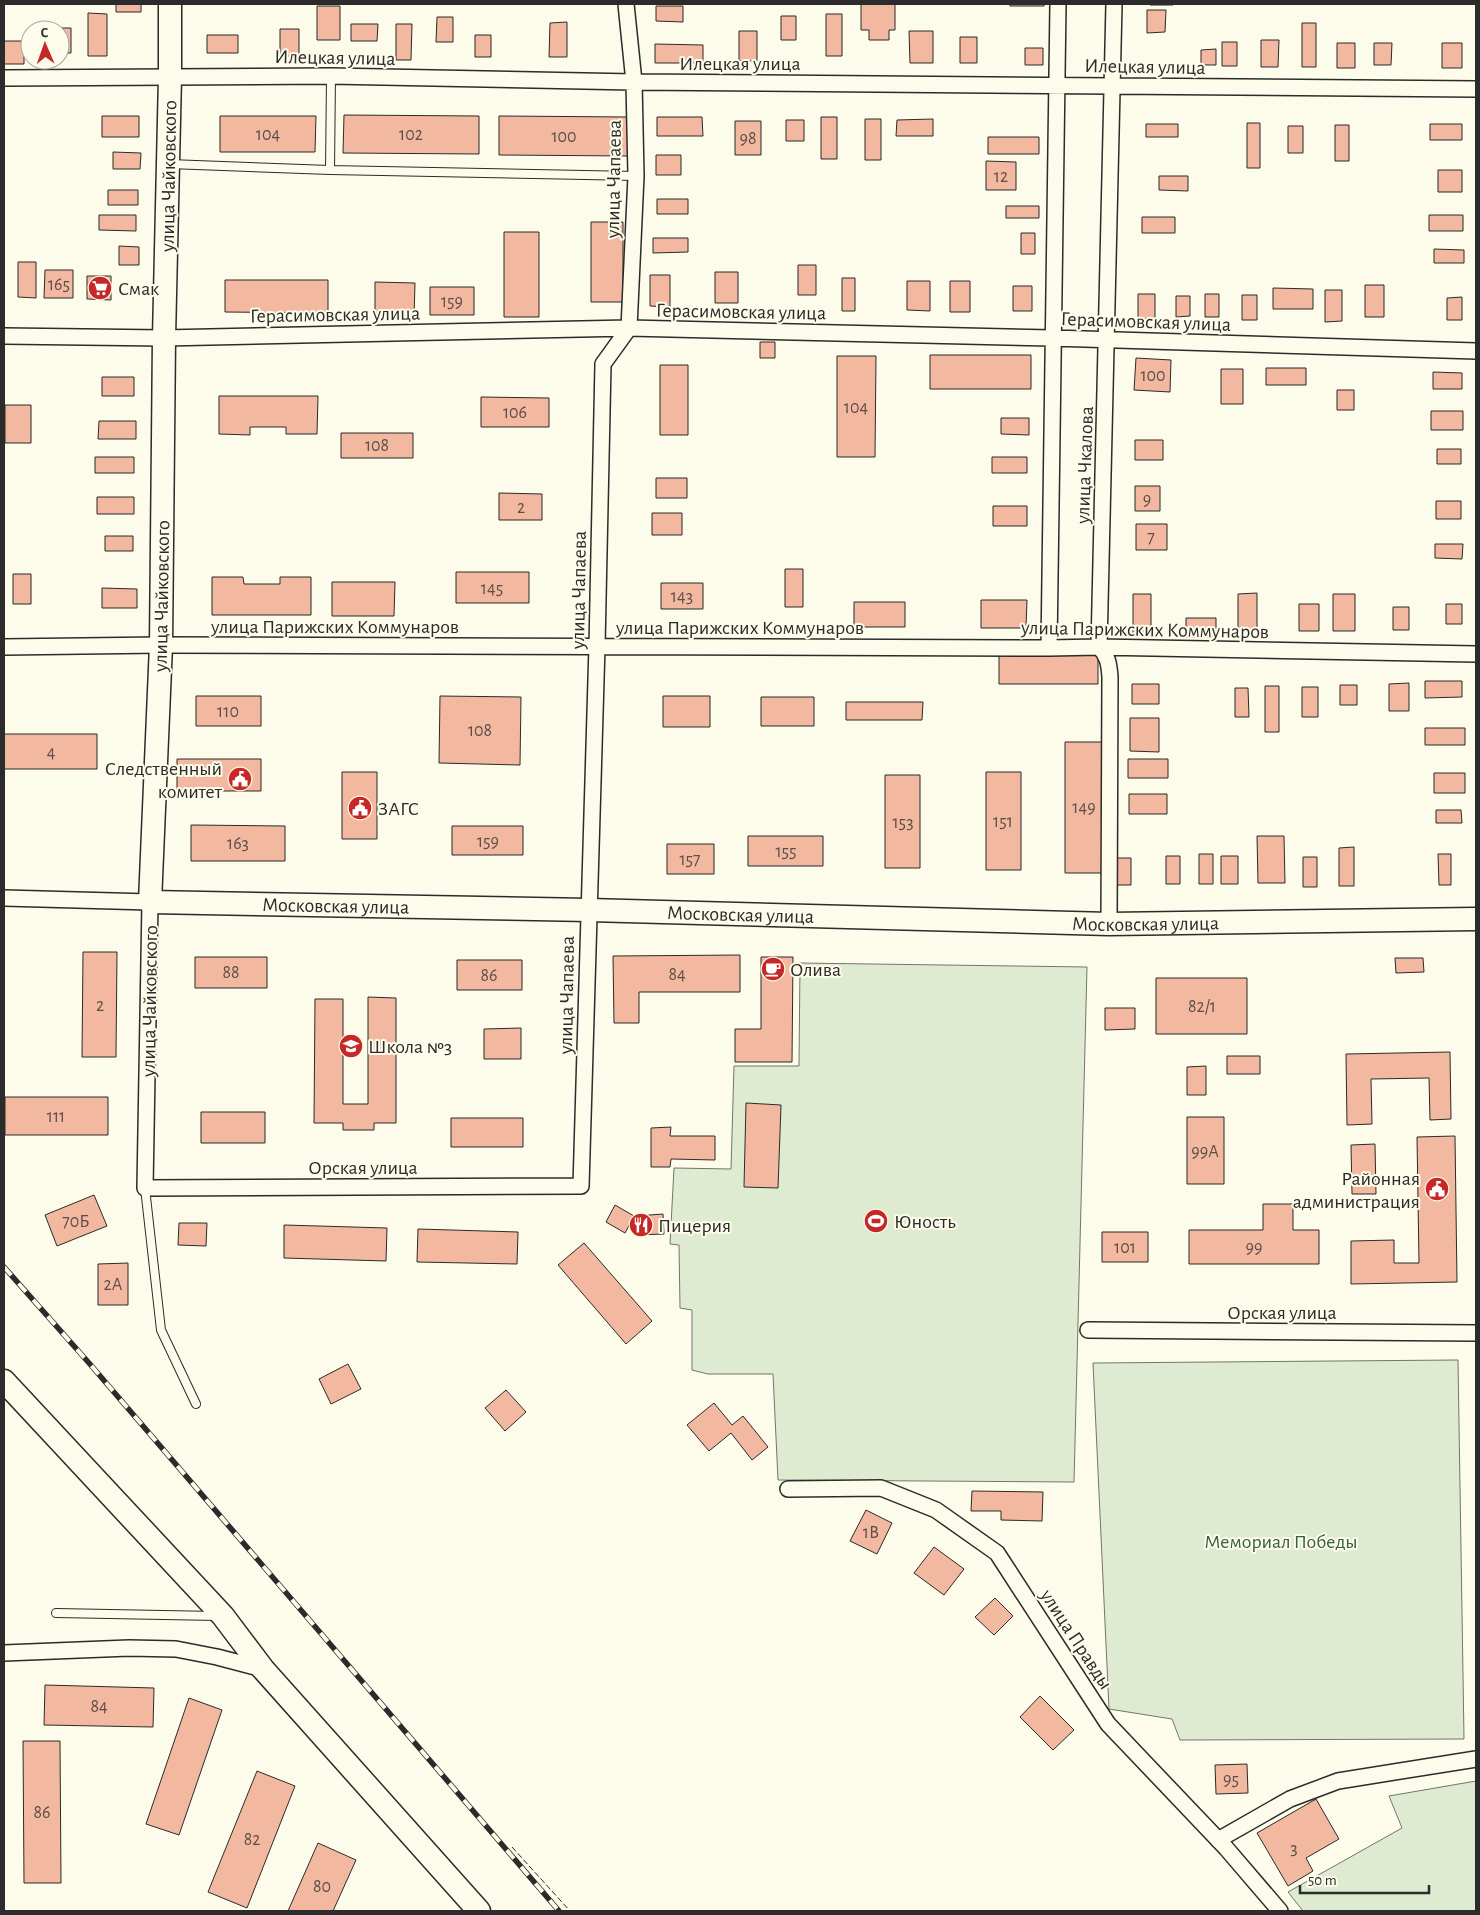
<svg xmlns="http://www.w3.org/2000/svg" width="1480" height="1915" font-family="'Alegreya Sans',sans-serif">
	<rect width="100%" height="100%" fill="#fdfbea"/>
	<path fill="#deebd1" stroke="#74746e" d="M800 963 1087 967 1074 1482 778 1480 773 1374H708L692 1370V1310L680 1308 679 1245 670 1244 674 1168 731 1169 734 1066H799Z
		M1458 1360 1464 1739 1180 1740 1172 1719 1109 1709 1093 1363Z
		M1476 1781V1911H1303L1288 1892 1402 1828 1389 1796Z"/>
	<path fill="#f2b8a0" stroke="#2b2b2b" d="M116 4H141V12H116Z
		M861 4H895V30H889V40H869V30H861Z
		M1010 4H1044V6H1010Z
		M1150 4H1173V5H1150Z
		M317 6H340V40H317Z
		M656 6H683V22L656 21Z
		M1147 10H1166L1165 32 1147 33Z
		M88 13 107 14V56H88Z
		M826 14H842V56H826Z
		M781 16H796V40H781Z
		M437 17H453V42H436Z
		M567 22V57H549L550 23Z
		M1302 23H1316V67H1302Z
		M351 24H378L377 41H351Z
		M396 24H412L411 60H396Z
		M51 28H71V53H60V30H51Z
		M280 29H299V56H280Z
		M739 31H757V61H739Z
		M909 31H933V63H910Z
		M207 35H238V53H207Z
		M475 35H491V57H475Z
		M960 37H977V63H960Z
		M1261 40H1279L1278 67H1261Z
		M4 41H24V64H4Z
		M1222 42H1237V66H1222Z
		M1337 43H1355V68H1337Z
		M1374 43H1392L1391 65H1374Z
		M1442 43H1462V68H1442Z
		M655 44 703 45V63H655Z
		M1025 48H1043V65H1025Z
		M1216 49V65H1201V50Z
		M344 115 479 116V154L343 153Z
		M102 116H139V137H102Z
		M220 116H316L315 152H220Z
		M499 116 629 117V156L499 155Z
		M657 117H702L703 136H657Z
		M821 117H837V159H821Z
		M865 119H881V160H865Z
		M933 119V136H896L897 120Z
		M786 120H804V141H786Z
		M735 121H761V155H735Z
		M1247 123H1260V168H1247Z
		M1146 124H1178V137H1146Z
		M1430 124H1462V140H1430Z
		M1335 125H1349V161H1335Z
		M1288 126H1303V153H1288Z
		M988 137H1039V154H988Z
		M113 152 141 153 140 169H113Z
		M656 155H681V175H656Z
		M986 161 1016 162V190H986Z
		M1438 170H1462V192H1438Z
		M1159 176H1188V191L1159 190Z
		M108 190H138V205H108Z
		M657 199H688V214H657Z
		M1006 206H1039V218H1006Z
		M99 215H136V231L99 230Z
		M1429 215H1463V231H1429Z
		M1142 217H1175V233H1142Z
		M591 222H623V302H591Z
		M504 232H539V317H504Z
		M1021 233H1035V254H1021Z
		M653 238H688V252L653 253Z
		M119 246 139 247V265H119Z
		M1434 249 1464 250V263H1434Z
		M18 262H36V298L18 297Z
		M798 265H816V295H798Z
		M45 270H73V298H44Z
		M715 272H738V303H715Z
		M650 275H670V307L650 306Z
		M87 276H111V300L87 299Z
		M842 278H855V311H842Z
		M225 280H328V313L225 312Z
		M907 281H930V311L907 310Z
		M950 281H970V312H950Z
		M375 282 415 283 414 317H375Z
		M1365 285H1384V317H1365Z
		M1013 286H1032V311H1013Z
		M430 287H474V315H430Z
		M1273 288 1313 289V309H1273Z
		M1325 290H1342V321L1325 322Z
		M1138 294H1155V319H1138Z
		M1205 294H1219V317H1205Z
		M1242 295H1257V320H1242Z
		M1176 296H1190V316L1176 317Z
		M1462 297V320H1447V298Z
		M760 342H775V358H760Z
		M930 355H1031V389H930Z
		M837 356H876L875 457H837Z
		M1136 358 1171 360 1170 392 1134 390Z
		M660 365H688V435H660Z
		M1266 368H1306V385H1266Z
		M1221 369H1243V404H1221Z
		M1433 372 1462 373V389H1433Z
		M102 377H134V396H102Z
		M1337 390H1354V410H1337Z
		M219 396H318L317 434H286V427H250V435L219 434Z
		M481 397 549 398V427H481Z
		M5 405H31V443H5Z
		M1431 411H1463V430H1431Z
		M1001 418H1029V435L1001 434Z
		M99 421H136V439H98Z
		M341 433H413V458H341Z
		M1135 440H1163V460H1135Z
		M1437 449H1461V464H1437Z
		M95 457H134V473H95Z
		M992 457H1027V473H992Z
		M656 478H687V498H656Z
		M1135 486H1160V511H1135Z
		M499 493 542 494V520H499Z
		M97 497H134V514H97Z
		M1436 501H1461V519H1436Z
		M993 506H1027V526H993Z
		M652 513H682V535H652Z
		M1136 524H1167V550H1136Z
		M105 536H133V551H105Z
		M1435 544H1463L1462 559 1435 558Z
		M785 569H803V607H785Z
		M456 572H529V603H456Z
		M13 574H31V604H13Z
		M212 577H243L244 584H280V577H311V615H212Z
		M332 582H395L394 616H332Z
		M661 583H703V609H661Z
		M102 588 137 589V608H102Z
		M1257 593V631H1238V594Z
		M1133 594H1151V634H1133Z
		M1333 594H1355V631H1333Z
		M981 600H1027L1026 628H981Z
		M854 602H905V627H854Z
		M1299 604H1319V631H1299Z
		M1446 604H1462V624H1446Z
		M1393 607H1409V630H1393Z
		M1186 618H1216V637H1186Z
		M999 654H1098V684H999Z
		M1425 681H1462V697L1425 698Z
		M1409 683V711H1389V684Z
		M1132 684H1159V704H1132Z
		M1340 685H1357V705H1340Z
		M1265 686H1279V732H1265Z
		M1302 687H1318V717H1302Z
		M1235 688H1248L1249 717H1235Z
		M196 696H261V726H196Z
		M440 696 521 697 520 765 439 763Z
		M663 696H710V727H663Z
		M761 697H814V726H761Z
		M846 702H923L922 720H846Z
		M1130 718H1159V752L1130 751Z
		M1425 728H1465V745H1425Z
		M4 734H97V769H4Z
		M1065 742H1102V873H1065Z
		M177 759H261V791H177Z
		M1128 759H1168V778H1128Z
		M342 772H377V839H342Z
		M986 772H1021V870H986Z
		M1434 773H1465V793H1434Z
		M885 775H920V868H885Z
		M1129 794H1167V814H1129Z
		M1436 810H1461L1462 823H1436Z
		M191 825 285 826V861H191Z
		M452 826H523V855H452Z
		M748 836H823V866H748Z
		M1257 836H1284L1285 883H1258Z
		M667 844H714V874H667Z
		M1354 847V886H1339V848Z
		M1199 854H1213V884H1199Z
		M1438 854H1451V885H1439Z
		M1166 856H1180V884H1166Z
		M1221 856H1238V884H1221Z
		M1303 857H1317V887H1303Z
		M1114 858H1131V885H1114Z
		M83 952H117L116 1057H82Z
		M740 955V992H639V1023H614L613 956Z
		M195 957H267V988H195Z
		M761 957H793L792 1062H735V1029H761Z
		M1395 958H1423L1424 972 1396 973Z
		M457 960H522V990H457Z
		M1156 978H1247V1034H1156Z
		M368 997 396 998V1123H374V1130H343V1123H314L315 999H343V1104H368Z
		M1105 1008H1135V1029L1105 1030Z
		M521 1028V1059H484V1029Z
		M1450 1052 1451 1119 1430 1120 1429 1078 1371 1079 1372 1124 1347 1125 1346 1054Z
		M1227 1056H1260V1074H1227Z
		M1206 1066V1095H1187V1067Z
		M5 1097H108V1135H5Z
		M746 1103 781 1105 778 1188 744 1187Z
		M201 1112H265V1143H201Z
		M1187 1117H1224V1184H1187Z
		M451 1118H523V1147H451Z
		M671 1127 670 1136H715V1160L671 1159 670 1167H651V1128Z
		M1455 1136 1457 1282 1351 1284V1241L1394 1240V1263H1419L1417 1137Z
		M1375 1144 1376 1194H1352L1351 1145Z
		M94 1195 107 1226 57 1246 45 1215Z
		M1263 1204H1293V1230H1319V1264H1189V1230H1263Z
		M615 1205 634 1216 625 1233 606 1222Z
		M663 1214 664 1234 637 1235 636 1216Z
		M179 1223H207L206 1246 178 1245Z
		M284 1225 387 1228 386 1261 284 1258Z
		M418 1229 518 1232 517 1264 417 1262Z
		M1102 1232H1148V1262H1102Z
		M584 1243 652 1321 626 1344 558 1265Z
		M128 1263V1305H98V1264Z
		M348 1364 361 1389 331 1404 319 1379Z
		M506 1390 526 1412 505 1431 485 1408Z
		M714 1403 732 1425 743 1416 768 1447 752 1460 731 1433 709 1451 687 1425Z
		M972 1491 1043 1492 1042 1521 1001 1520V1511H971Z
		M866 1510 892 1523 877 1554 850 1541Z
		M934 1547 964 1569 944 1595 914 1573Z
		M995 1598 1013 1616 994 1635 975 1617Z
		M45 1685 154 1688 153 1727 44 1725Z
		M1040 1696 1074 1730 1053 1750 1020 1717Z
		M189 1698 222 1710 179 1835 146 1824Z
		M23 1741H60L61 1883H24Z
		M1247 1764 1248 1793 1216 1794 1215 1765Z
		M257 1771 295 1786 247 1908 208 1892Z
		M1316 1799 1339 1839 1306 1858 1313 1871 1288 1886 1257 1833Z
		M318 1843 356 1860 333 1911H288Z"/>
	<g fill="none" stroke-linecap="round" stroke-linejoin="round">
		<g stroke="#2b2b2b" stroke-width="10">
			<path id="lane" d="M331 76 330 170 636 176
				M169 164 330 170
				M145 1188 161 1330 196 1404
				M56 1613 217 1616"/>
		</g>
		<g stroke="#2b2b2b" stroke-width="18">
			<path id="street" d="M4 78 331 76 634 82 1476 89
				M4 336 164 338 629 328 1052 338 1476 351
				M4 647 161 645 1049 648 1099 647 1476 654
				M1049 648 1058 4
				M4 898 150 902 145 1188 581 1186 597 646 603 364 629 328 636 176 634 82 626 4
				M1109 924 1110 677C1109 664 1108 656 1099 647L1114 4
				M1088 1330 1476 1333
				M788 1489 881 1488 936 1510 997 1553 1108 1724 1226 1848 1280 1911
				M4 1653 129 1648 176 1649 217 1657 263 1669
				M1218 1840 1290 1799 1338 1781 1476 1759"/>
		</g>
		<g stroke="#2b2b2b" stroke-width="25">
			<g id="secondary">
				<path id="s1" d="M170 4V76L164 338 161 645 150 902 589 910 1109 924 1476 919"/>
				<path d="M4 1381 223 1616 263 1669 479 1911"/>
			</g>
		</g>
		<use href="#lane" stroke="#fdfbea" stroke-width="8"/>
		<use href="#street" stroke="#fdfbea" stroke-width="15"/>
		<use href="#secondary" stroke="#fdfbea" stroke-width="22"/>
		<g stroke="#2b2b2b" stroke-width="5.5">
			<path id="rail" d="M4 1267 89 1363 559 1911"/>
		</g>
		<use href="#rail" stroke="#fdfbea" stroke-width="4" stroke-dasharray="11" stroke-linecap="butt"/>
		<path stroke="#2b2b2b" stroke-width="1" stroke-dasharray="6 2.5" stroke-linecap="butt" d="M512 1847 570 1911"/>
	</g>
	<defs>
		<g id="supermarket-disc" transform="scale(1.25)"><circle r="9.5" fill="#c62828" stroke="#fdfbea"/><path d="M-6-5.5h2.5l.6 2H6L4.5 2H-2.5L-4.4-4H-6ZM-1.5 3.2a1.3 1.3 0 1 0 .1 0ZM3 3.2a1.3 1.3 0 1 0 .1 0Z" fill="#fff"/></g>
		<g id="civic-disc" transform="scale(1.25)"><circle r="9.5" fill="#c62828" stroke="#fdfbea"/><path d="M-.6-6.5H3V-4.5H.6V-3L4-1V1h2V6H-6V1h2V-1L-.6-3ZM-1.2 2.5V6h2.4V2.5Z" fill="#fff"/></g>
		<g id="cafe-disc" transform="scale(1.25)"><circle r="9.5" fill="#c62828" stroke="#fdfbea"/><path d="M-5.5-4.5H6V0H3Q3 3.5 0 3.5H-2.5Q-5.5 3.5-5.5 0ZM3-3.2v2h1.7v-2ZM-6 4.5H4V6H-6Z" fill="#fff"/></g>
		<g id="school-disc" transform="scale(1.25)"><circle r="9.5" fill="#c62828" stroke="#fdfbea"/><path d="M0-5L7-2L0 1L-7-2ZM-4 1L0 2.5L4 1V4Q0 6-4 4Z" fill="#fff"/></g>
		<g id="stadium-disc" transform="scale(1.25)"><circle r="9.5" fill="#c62828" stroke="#fdfbea"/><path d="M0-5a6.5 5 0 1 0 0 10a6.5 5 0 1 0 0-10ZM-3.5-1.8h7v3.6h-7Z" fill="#fff"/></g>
		<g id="restaurant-disc" transform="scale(1.25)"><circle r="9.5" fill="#c62828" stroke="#fdfbea"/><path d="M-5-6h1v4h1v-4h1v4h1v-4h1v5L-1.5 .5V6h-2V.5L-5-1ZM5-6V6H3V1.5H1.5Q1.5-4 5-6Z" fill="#fff"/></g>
	</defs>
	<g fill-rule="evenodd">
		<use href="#supermarket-disc" x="100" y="288"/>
		<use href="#civic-disc" x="240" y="779"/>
		<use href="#civic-disc" x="360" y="808"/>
		<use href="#cafe-disc" x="773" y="969"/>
		<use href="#school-disc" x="351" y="1046"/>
		<use href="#civic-disc" x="1437" y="1189"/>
		<use href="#stadium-disc" x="876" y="1221"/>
		<use href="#restaurant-disc" x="641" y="1225"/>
	</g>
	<g text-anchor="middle" stroke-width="4" stroke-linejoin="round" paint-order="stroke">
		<g font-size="18" fill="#5d4e48">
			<text x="268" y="140">104</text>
			<text x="411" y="140">102</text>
			<text x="564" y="142">100</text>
			<text x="748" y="144">98</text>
			<text x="1001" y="182">12</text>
			<text x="59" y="290">165</text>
			<text x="452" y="307">159</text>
			<text x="1153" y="381">100</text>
			<text x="856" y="413">104</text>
			<text x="515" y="418">106</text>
			<text x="377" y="451">108</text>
			<text x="1147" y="505">9</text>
			<text x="521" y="513">2</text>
			<text x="1151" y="543">7</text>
			<text x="492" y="594">145</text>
			<text x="682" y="602">143</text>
			<text x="228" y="717">110</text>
			<text x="480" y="736">108</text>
			<text x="51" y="758">4</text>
			<text x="1084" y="813">149</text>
			<text x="1003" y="827">151</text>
			<text x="903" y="828">153</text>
			<text x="488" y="847">159</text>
			<text x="238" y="849">163</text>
			<text x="786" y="857">155</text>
			<text x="690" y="865">157</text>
			<text x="231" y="978">88</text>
			<text x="677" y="980">84</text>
			<text x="489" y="981">86</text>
			<text x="100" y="1011">2</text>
			<text x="1202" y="1012">82/1</text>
			<text x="56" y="1122">111</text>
			<text x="1205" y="1157">99А</text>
			<text x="76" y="1227">70Б</text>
			<text x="1125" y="1253">101</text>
			<text x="1254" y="1253">99</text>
			<text x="113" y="1290">2А</text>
			<text x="871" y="1538">1В</text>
			<text x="99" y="1712">84</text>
			<text x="1231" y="1785">95</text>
			<text x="42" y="1818">86</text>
			<text x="252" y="1845">82</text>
			<text x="1294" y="1854">3</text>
			<text x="322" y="1892">80</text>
		</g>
		<g font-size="20" fill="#2b2b2b" stroke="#fdfbea">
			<text transform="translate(335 57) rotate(1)" y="7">Илецкая улица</text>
			<text x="740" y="70">Илецкая улица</text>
			<text transform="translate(1145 66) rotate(1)" y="7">Илецкая улица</text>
			<text transform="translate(168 176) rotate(-89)" y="7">улица Чайковского</text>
			<text transform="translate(613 179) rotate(-89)" y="7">улица Чапаева</text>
			<text transform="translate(741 311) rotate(1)" y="7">Герасимовская улица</text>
			<text transform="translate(335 314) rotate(-1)" y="7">Герасимовская улица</text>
			<text transform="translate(1146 321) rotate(2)" y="7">Герасимовская улица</text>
			<text transform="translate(1084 465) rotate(-88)" y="7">улица Чкалова</text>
			<text transform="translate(578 590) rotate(-89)" y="7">улица Чапаева</text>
			<text transform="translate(161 596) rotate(-89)" y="7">улица Чайковского</text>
			<text x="335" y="633">улица Парижских Коммунаров</text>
			<text x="740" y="634">улица Парижских Коммунаров</text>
			<text transform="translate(1145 629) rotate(1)" y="7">улица Парижских Коммунаров</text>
			<text dy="7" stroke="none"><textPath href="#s1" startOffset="1084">Московская улица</textPath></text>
			<text dy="7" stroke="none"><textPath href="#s1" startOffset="1489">Московская улица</textPath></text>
			<text dy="7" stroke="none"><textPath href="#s1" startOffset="1894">Московская улица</textPath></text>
			<text transform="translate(566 995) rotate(-89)" y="7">улица Чапаева</text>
			<text transform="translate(149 1001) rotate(-89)" y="7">улица Чайковского</text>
			<text x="363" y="1174">Орская улица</text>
			<text x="1282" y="1319">Орская улица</text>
			<text transform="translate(1077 1639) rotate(57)" y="7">улица Правды</text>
		</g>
		<g font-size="20" fill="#2b2b2b" stroke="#fdfbea" text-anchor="start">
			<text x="118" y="295">Смак</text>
			<text x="222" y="775" text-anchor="end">Следственный<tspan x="222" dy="23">комитет</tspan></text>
			<text x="378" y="815">ЗАГС</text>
			<text x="790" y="976">Олива</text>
			<text x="368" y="1053">Школа №3</text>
			<text x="1420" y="1185" text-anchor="end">Районная<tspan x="1420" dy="23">администрация</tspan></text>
			<text x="894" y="1228">Юность</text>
			<text x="658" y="1232">Пицерия</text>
		</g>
		<g font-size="20" fill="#34623c" stroke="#fdfbea">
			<text x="1281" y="1548">Мемориал Победы</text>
		</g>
	</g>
	<rect width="1480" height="1915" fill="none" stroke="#2b2b2b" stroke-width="10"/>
	<g transform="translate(45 45) rotate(358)"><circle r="24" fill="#fdfbea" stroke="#a9a89e"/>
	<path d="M0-4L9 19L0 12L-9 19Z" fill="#c62828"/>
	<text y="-8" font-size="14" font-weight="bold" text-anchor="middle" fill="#2b2b2b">С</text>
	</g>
	<path d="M1300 1885v8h129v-8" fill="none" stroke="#2b2b2b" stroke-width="2.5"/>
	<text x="1308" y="1885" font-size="15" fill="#2b2b2b" stroke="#fdfbea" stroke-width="4" paint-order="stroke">50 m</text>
</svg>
